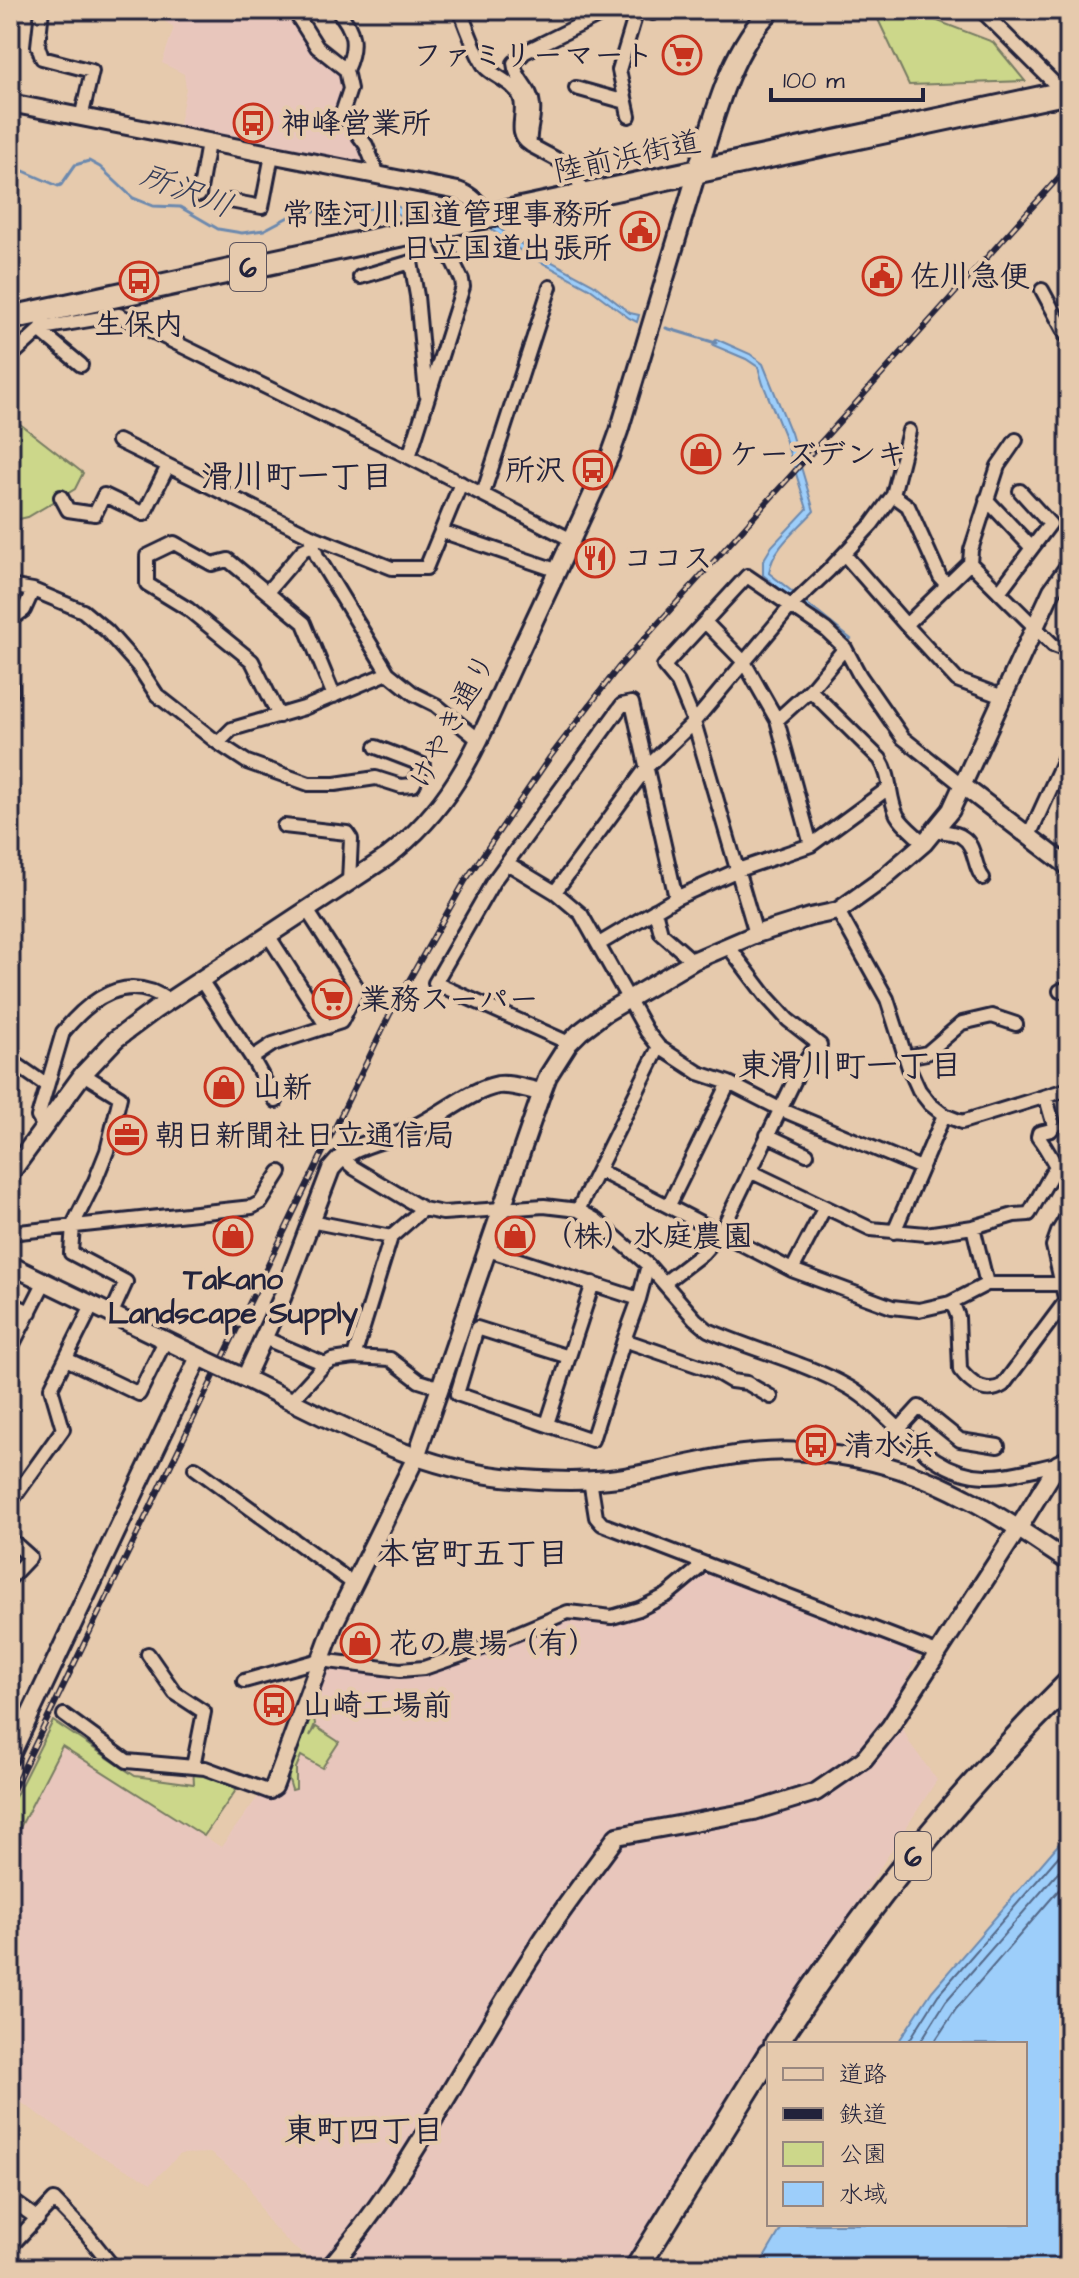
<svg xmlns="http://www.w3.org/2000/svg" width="1079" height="2278" font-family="'Architects Daughter','Klee One',sans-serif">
	<rect width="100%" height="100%" fill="#e6caad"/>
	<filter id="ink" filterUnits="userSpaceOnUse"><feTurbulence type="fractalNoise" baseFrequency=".0125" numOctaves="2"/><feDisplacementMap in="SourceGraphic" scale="16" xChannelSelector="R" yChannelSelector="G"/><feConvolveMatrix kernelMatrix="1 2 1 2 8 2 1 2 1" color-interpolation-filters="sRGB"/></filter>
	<g filter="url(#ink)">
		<path fill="#e8c6bc" d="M165 10H288L290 21 310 50 335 68 344 85 339 119 362 148 371 164 367 167 178 130 186 88 184 74 162 63 174 27 158 17Z
			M697 1570 919 1651 900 1695 903 1728 909 1742 937 1780 621 2268H323L293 2247 266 2219 246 2181 210 2153 180 2154 151 2183 101 2156 10 2095V1847L62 1745 221 1847 274 1775 327 1663 403 1671 568 1612 612 1617 639 1609Z"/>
		<path fill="#ccd78a" stroke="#777c62" stroke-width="2" d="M883 10H909L993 42 1025 81 909 85 875 13Z
			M11 417 83 473 75 489 28 517 10 521Z
			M313 1712 315 1724 310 1736 316 1727 339 1742 322 1768 301 1756 296 1768V1789L292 1790 287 1773 308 1716Z
			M53 1721 135 1776 194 1784 193 1767 243 1780 204 1836 62 1746 10 1847V1807Z"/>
		<path fill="#9dcefa" stroke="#6c89ae" stroke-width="2" d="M463 203 528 249 593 284 630 313 639 315 637 322 629 318 589 288 524 253 461 208 401 216C388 206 364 208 350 213L346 208C362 202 390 200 404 210Z
			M716 339 750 354 763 364 791 433 814 511C798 529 772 548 769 573L851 639 846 643 763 575V561L772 546 807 509 784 435 763 384 758 367 746 359 713 345Z
			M1069 1832V2268H758L784 2224H1025V2044H897L932 1991Z"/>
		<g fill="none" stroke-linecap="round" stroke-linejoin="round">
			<path stroke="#536787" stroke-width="2" d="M907 2044 938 1995 1069 1844
				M919 2044 946 2001 1069 1860
				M933 2044 956 2009 1069 1878"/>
			<path stroke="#6c89ae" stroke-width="3" d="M10 165 58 186 61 185 75 165 89 161 100 167 133 198 153 206 180 207 218 229 242 233 264 230 296 213 308 210 337 215 351 210
				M666 328 716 343"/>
			<g stroke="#22223b" stroke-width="18">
				<path id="street" d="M42 10 38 46 42 58 92 71 81 118
					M297 10 298 17 317 47 346 70 350 89 342 113 366 145 378 175
					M337 10C355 30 357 46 346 70
					M460 10C465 23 478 60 486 68 497 78 514 83 520 97 527 113 512 133 529 144
					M640 10 653 13 657 10
					M981 10 1064 93
					M576 88 626 102
					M629 116 619 70 637 10
					M199 195 208 143
					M582 195 576 173 558 160 530 145C528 131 535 118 533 105 532 89 515 79 514 63L525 52 610 10
					M230 201 262 207 272 155
					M360 277 411 262 417 296 426 394
					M1042 290 1069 340
					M10 357 42 328 43 323
					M81 365 44 334 42 328 119 315 409 457 572 540
					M118 441 309 535 317 556 388 673 414 694 436 705 479 740
					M409 457 463 287 462 280 436 227
					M483 494 550 287
					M893 495 908 506 940 577 947 585
					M61 497 68 510 95 514 104 495 144 514 168 466
					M986 499 1032 548
					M441 531 550 568 557 573
					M309 535 392 568H426L461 483
					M844 554 906 625
					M970 563 971 550 998 466 1016 440
					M10 586 33 590 83 611 107 631 138 666 157 695 218 743 247 762 309 784H335L376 778 401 786 413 785 423 765 376 747
					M267 592 303 550 313 545
					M999 592 1050 524 1020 491
					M10 620 24 610 33 590
					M705 622 744 662 777 720 811 845
					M10 670 12 692
					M810 690 880 759C892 778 888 797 897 815 903 826 915 834 924 843
					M1003 697 957 680 906 625 970 563 1053 645 1069 651
					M279 716 252 661 188 609 147 584V556L174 543 212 564 228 560 304 623 334 696
					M777 720 810 690 845 648
					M218 743 232 729 304 708 388 673
					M284 826 347 833 351 839 349 882
					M936 831C944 832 956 832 962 837 976 845 973 866 983 878
					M1029 836 1069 748
					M507 863 555 892 581 914 647 1032 659 1047 699 1073 729 1083 780 1109 921 1168
					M555 892 647 767 694 722 791 606 828 571 872 524 893 495 909 431
					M655 910 661 933 693 961
					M838 911 887 999 909 1068 919 1090 930 1104 944 1115 962 1122 1069 1089
					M756 934 694 722 678 683 664 666 747 576 826 630 845 648 860 676 903 738 962 785
					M268 935 327 1027
					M599 944 676 898 738 870 811 845 890 787
					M201 980 252 1058 276 1101
					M1060 991 1069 987
					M569 1043 435 983 493 882 622 705 632 703 676 898
					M906 1057 927 1053 962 1023 992 1016 1016 1024
					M252 1058 273 1044 341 1022 358 989 307 910
					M10 1060 46 1085
					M83 1074 120 1097 107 1151 95 1181 73 1225 71 1253 126 1282 111 1315
					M1046 1098 1054 1126 1051 1130 1039 1133 1038 1137C1050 1152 1057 1171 1069 1187
					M44 1127 38 1117 63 1032C91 998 127 971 169 1001
					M767 1135 807 1154
					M341 1157 354 1168 423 1209 443 1213 544 1206 578 1210 596 1220 648 1265 695 1319 708 1330C755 1351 805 1362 850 1388 896 1415 926 1475 985 1476 1009 1477 1035 1468 1058 1464
					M598 1170 792 1270 892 1307 919 1310 950 1303 987 1284H1060
					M750 1171 871 1229 926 1234 973 1227 1014 1215 1029 1214 1055 1168
					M669 1205 729 1083
					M578 1210 659 1047
					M1069 1214 1058 1232 1053 1246 1069 1315
					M310 1221 391 1237 423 1209
					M973 1227 987 1284
					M894 1232 944 1115
					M10 1233 252 1207 261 1202 280 1172
					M488 1250 639 1299
					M648 1265 639 1299 624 1340 714 1371 731 1381 747 1383 771 1397
					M792 1270 825 1207
					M664 1283 703 1253 720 1234 799 1071 811 1053 820 1045 788 1020 766 996 728 946
					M10 1303 30 1312
					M950 1303 955 1309 958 1317 960 1370C971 1384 986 1396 1003 1385L1065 1302
					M264 1338 325 1364
					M10 1339 14 1342 44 1283
					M354 1357 391 1237
					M569 1357 477 1328 457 1394 592 1440 624 1340
					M66 1359 139 1394 165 1341
					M291 1401 325 1364 332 1360 354 1357 390 1359 419 1381 441 1388
					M547 1424 593 1283
					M899 1429 919 1407 960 1440 998 1446
					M195 1468 354 1584
					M590 1480 596 1517 602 1524 937 1653
					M10 1503 63 1429 51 1388 92 1306
					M10 1539 30 1557 10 1578
					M148 1654 175 1693 204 1712 193 1767
					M244 1681 320 1660 400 1670 424 1668 482 1648 568 1612 612 1617 639 1609 667 1595 697 1570 701 1563
					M64 1715 127 1761 205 1768 270 1792 274 1787
					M10 1716 24 1729
					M10 2199 38 2219
					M10 2247 54 2200 86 2233 114 2268"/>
			</g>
			<g stroke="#22223b" stroke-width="22">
				<path id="secondary" d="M10 103 458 191C472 196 478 203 486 216
					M962 785 1069 867
					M10 1174 83 1074 116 1039 155 1010 387 857C460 801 480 736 518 655 549 589 580 522 610 456L619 431 697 172
					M10 1265 206 1360
					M227 1370C317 1411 403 1466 503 1477 541 1481 581 1483 618 1478 660 1472 701 1459 743 1454 819 1444 899 1462 966 1498 1002 1516 1035 1540 1069 1562
					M245 1378 282 1298 331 1169C337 1162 342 1156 350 1152 370 1140 394 1138 415 1128 443 1115 468 1091 498 1085 511 1083 529 1090 542 1092
					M10 1757 199 1357
					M274 1787 334 1624 416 1457 542 1092 548 1076 569 1043 580 1032 605 1013 693 961 756 934 810 917 838 911 880 881 924 843 951 810 1052 590 1069 566
					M329 2268C414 2170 468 2053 539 1945 563 1908 591 1872 617 1836L754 1811 816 1792 864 1759 890 1727 1018 1529 1058 1464 1069 1459"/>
			</g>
			<g stroke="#22223b" stroke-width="24">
				<path id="primary" d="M697 172C714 119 730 49 771 10"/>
			</g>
			<g stroke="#22223b" stroke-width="28">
				<path id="highway" d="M10 318 1069 92
					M776 2044C860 1914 959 1792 1069 1683
					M637 2268 769 2055"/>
			</g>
			<use href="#street" stroke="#e6caad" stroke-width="12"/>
			<use href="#secondary" stroke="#e6caad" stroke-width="16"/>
			<use href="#primary" stroke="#e6caad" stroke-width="18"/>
			<use href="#highway" stroke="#e6caad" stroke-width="22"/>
			<g stroke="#22223b" stroke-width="6">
				<path id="rail" d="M10 1796 390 1014 465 881 550 757 618 668 1069 166"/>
			</g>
			<use href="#rail" stroke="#e6caad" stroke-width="3" stroke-dasharray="9" stroke-linecap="butt"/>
			<g stroke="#22223b" stroke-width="22" stroke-linecap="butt">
				<path id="secondary-bridge" d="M208 1361 227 1370"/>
			</g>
			<use href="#secondary-bridge" stroke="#e6caad" stroke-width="16"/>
		</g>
	</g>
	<defs>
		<g id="supermarket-ring" transform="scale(2)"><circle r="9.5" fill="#e6caad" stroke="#c8321e" stroke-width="1.5"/><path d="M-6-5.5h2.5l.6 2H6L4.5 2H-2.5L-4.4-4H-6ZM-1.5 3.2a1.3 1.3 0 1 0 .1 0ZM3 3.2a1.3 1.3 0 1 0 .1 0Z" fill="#c8321e"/></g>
		<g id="bus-ring" transform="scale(2)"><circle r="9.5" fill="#e6caad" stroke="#c8321e" stroke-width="1.5"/><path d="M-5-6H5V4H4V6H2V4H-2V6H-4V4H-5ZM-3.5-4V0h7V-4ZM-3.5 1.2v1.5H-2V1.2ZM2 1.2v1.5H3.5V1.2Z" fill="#c8321e"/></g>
		<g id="civic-ring" transform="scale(2)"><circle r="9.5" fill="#e6caad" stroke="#c8321e" stroke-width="1.5"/><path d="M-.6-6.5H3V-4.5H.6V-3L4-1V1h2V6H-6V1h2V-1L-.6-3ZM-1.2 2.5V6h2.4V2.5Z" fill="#c8321e"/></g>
		<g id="shop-ring" transform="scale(2)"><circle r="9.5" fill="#e6caad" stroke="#c8321e" stroke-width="1.5"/><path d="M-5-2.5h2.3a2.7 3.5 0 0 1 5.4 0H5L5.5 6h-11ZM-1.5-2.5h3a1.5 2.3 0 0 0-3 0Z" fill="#c8321e"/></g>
		<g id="restaurant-ring" transform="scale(2)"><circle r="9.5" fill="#e6caad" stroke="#c8321e" stroke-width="1.5"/><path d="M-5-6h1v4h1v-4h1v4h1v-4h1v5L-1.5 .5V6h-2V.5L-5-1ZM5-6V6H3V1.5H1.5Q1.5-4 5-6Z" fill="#c8321e"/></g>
		<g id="office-ring" transform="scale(2)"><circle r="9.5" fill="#e6caad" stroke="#c8321e" stroke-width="1.5"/><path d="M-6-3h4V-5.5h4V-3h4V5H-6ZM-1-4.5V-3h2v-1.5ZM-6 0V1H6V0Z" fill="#c8321e"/></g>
	</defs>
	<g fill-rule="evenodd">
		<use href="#supermarket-ring" x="682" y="55"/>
		<use href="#bus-ring" x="253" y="123"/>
		<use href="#civic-ring" x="640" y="231"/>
		<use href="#civic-ring" x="882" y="276"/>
		<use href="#bus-ring" x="139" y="281"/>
		<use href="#shop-ring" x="701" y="454"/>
		<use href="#bus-ring" x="593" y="470"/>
		<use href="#restaurant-ring" x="595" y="558"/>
		<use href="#supermarket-ring" x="332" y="999"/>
		<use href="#shop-ring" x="224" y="1087"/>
		<use href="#office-ring" x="127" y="1135"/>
		<use href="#shop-ring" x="233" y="1236"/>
		<use href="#shop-ring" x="515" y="1236"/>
		<use href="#bus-ring" x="816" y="1445"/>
		<use href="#shop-ring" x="360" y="1643"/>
		<use href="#bus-ring" x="274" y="1705"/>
	</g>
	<g text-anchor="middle" stroke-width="8" stroke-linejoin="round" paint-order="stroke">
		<g fill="#e6caad" stroke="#5d545d" stroke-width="2">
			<rect x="230" y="243" width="36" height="48" rx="6"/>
			<rect x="895" y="1832" width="36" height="48" rx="6"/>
		</g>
		<g font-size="28" font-weight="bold" fill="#22223b">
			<text x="248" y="277">6</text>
			<text x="913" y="1866">6</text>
		</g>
		<g font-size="30" font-weight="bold" fill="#22223b" stroke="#e6caad" text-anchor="start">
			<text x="654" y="65" text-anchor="end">ファミリーマート</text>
			<text x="281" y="133">神峰営業所</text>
			<text x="612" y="224" text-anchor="end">常陸河川国道管理事務所<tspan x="612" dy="34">日立国道出張所</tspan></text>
			<text x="910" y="286">佐川急便</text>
			<text x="139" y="334" text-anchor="middle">生保内</text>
			<text x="729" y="464">ケーズデンキ</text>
			<text x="565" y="480" text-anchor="end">所沢</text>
			<text x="623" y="568">ココス</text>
			<text x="360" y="1009">業務スーパー</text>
			<text x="252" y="1097">山新</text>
			<text x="155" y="1145">朝日新聞社日立通信局</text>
			<text x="543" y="1246">（株）水庭農園</text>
			<text x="233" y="1289" text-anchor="middle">Takano<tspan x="233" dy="34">Landscape Supply</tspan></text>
			<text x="844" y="1455">清水浜</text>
			<text x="388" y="1653">花の農場（有）</text>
			<text x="302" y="1715">山崎工場前</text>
		</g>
		<g font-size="30" fill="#22223b" stroke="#e6caad">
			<text transform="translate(627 156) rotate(-12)" y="10">陸前浜街道</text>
			<text transform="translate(452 721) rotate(-62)" y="10">けやき通り</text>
		</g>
		<g font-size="32" font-style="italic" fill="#343c58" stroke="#e6caad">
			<text transform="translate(187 190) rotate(21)" y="11">所沢川</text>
		</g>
		<g font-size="32" font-weight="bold" fill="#22223b" stroke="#e6caad">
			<text x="297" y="487">滑川町一丁目</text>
			<text x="850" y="1076">東滑川町一丁目</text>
			<text x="473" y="1564">本宮町五丁目</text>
			<text x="364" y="2141">東町四丁目</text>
		</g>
	</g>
	<rect width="1079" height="2278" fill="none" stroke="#e6caad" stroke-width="40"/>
	<rect x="20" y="20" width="1039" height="2238" fill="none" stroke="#22223b" stroke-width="3" filter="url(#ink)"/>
	<rect x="767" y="2042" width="260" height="184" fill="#e6caad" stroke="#98877f" stroke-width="2"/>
	<rect x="783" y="2068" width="40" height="12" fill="#e6caad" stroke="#98877f" stroke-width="2"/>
	<text x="839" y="2082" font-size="24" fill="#22223b">道路</text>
	<rect x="783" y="2108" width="40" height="12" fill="#22223b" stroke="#98877f" stroke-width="2"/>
	<text x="839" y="2122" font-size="24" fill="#22223b">鉄道</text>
	<rect x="783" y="2142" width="40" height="24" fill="#ccd78a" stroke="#98877f" stroke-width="2"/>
	<text x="839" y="2162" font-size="24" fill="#22223b">公園</text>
	<rect x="783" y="2182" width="40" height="24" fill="#9dcefa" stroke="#98877f" stroke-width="2"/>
	<text x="839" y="2202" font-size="24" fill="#22223b">水域</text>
	<path d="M771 88v12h152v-12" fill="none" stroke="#22223b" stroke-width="4"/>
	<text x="783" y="88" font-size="24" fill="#22223b" stroke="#e6caad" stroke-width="6" paint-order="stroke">100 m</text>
</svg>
